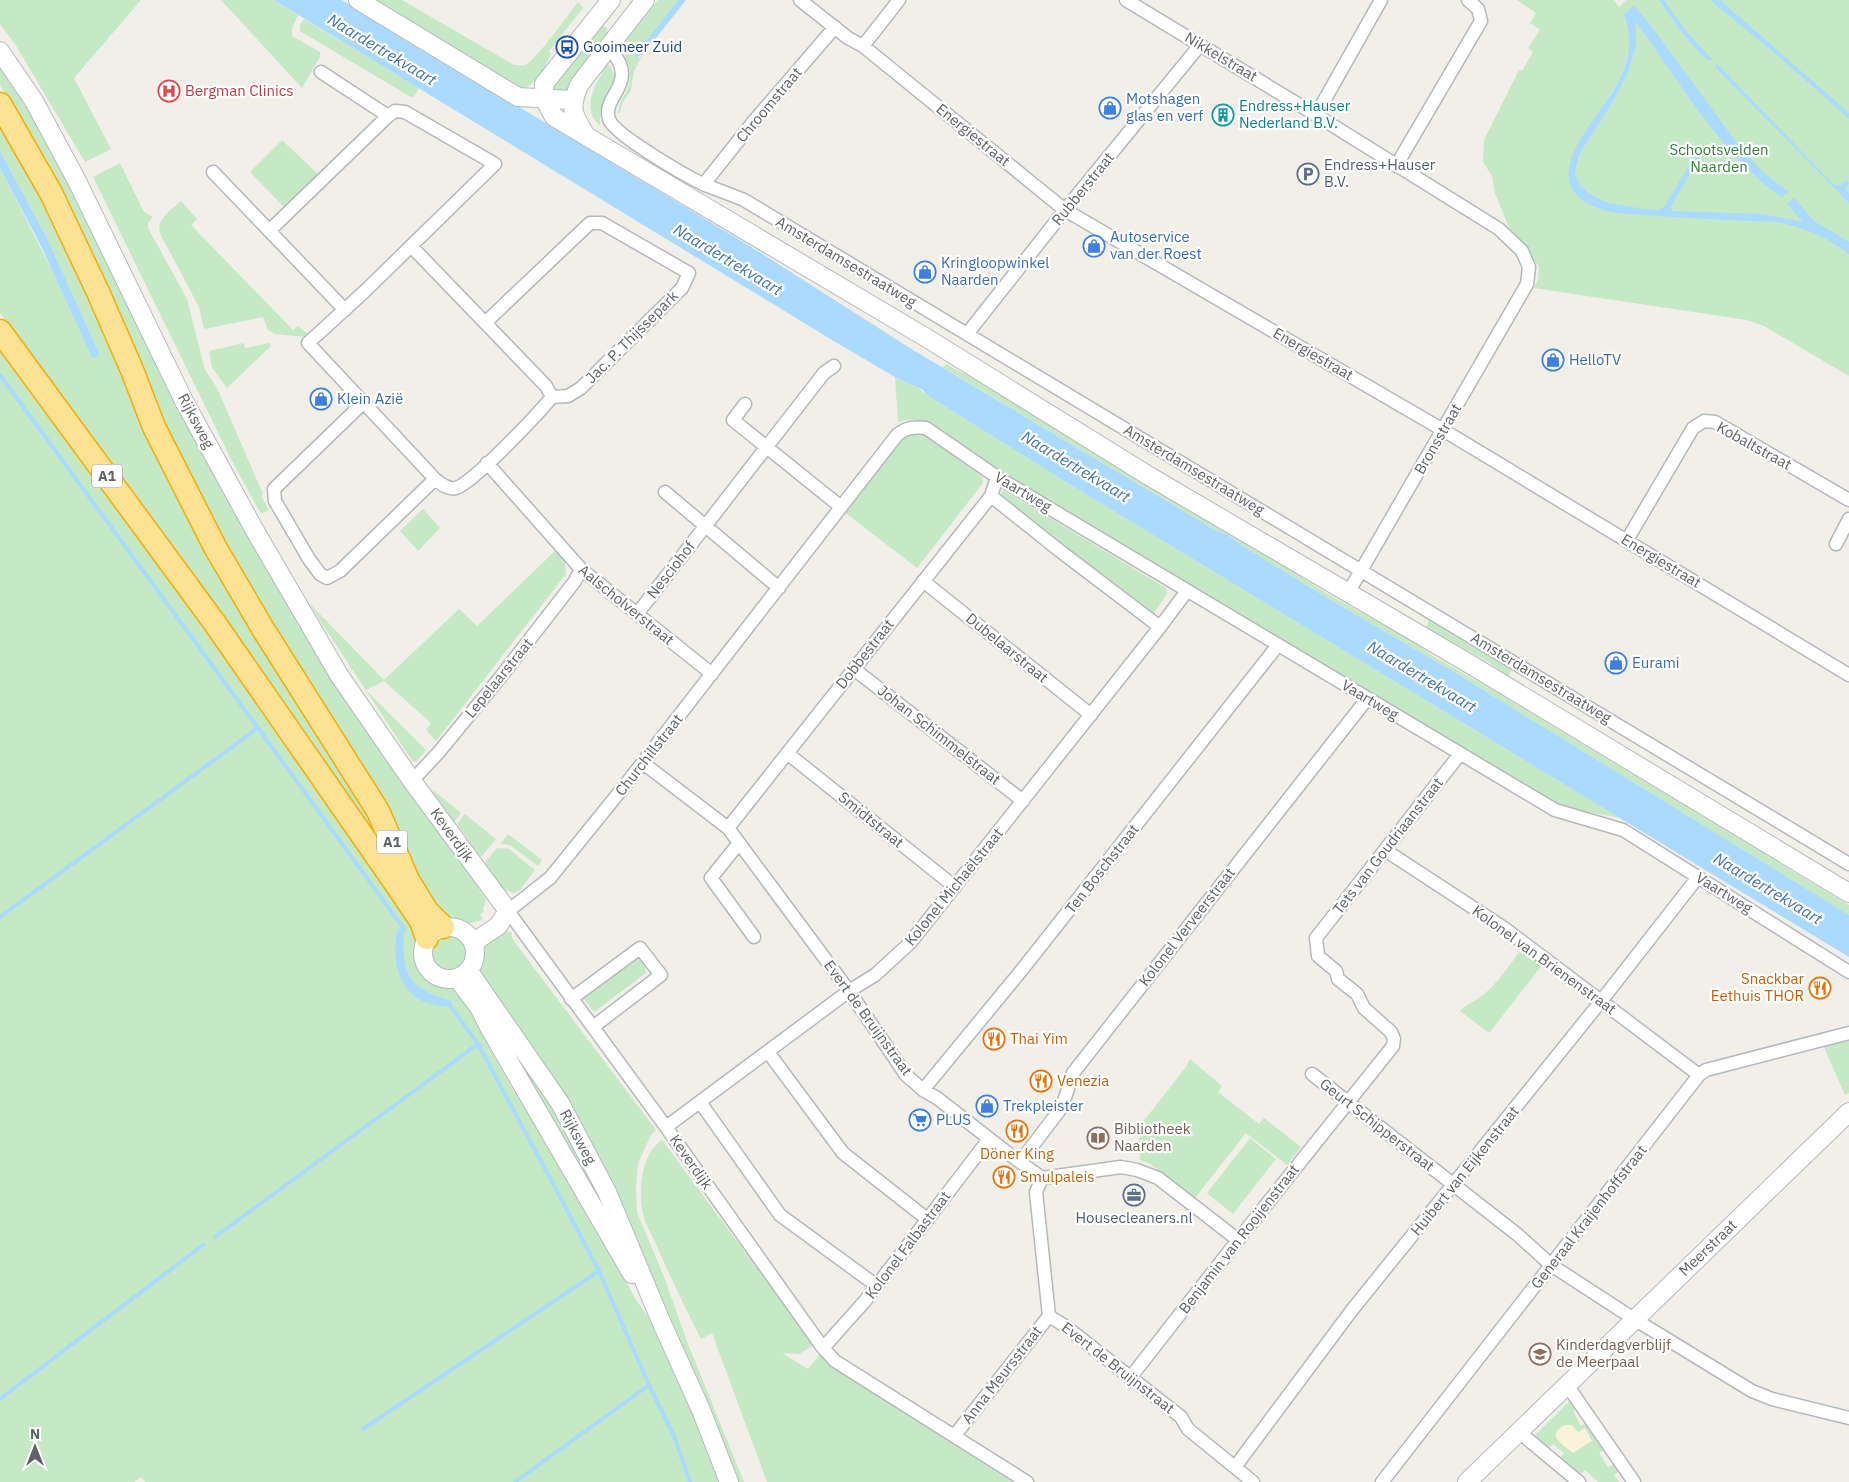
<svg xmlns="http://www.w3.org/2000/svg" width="1849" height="1482" font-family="'IBM Plex Sans',sans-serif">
	<rect width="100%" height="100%" fill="#f1efe8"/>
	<path fill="#c5e8c5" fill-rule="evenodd" d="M0 0H141L74 78 111 149 85 162 15 44 0 24Z
		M221 0H274L298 15 292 28V36L320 52V57L302 88Z
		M366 0H402L514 65C517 65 522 66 525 65 536 61 569 13 578 2L583 8 549 51 551 54C547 64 537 82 527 87 525 89 522 88 519 89Z
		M658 0H678L636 54 637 58 642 56 634 71 631 90 622 104 620 113H618C619 100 628 93 630 80 632 66 619 56 628 43L627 40Z
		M1517 0H1614L1619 7 1626 0H1849V376L1764 326 1747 320 1534 288 1538 279 1539 267 1528 250 1509 228 1495 193 1492 176 1483 162 1484 140 1519 70 1522 71 1533 52 1528 48 1540 30 1530 23 1536 13ZM1624 14 1636 21V46L1628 73 1614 100 1579 155 1575 174 1580 185 1590 194 1570 183 1575 149 1621 78 1631 44 1629 29Z
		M304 19 419 88 414 97 409 96 300 31V25Z
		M602 25 607 28 608 39 568 91 560 95 549 87 593 30Z
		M608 63C622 82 611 87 603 103 599 109 600 119 600 126 579 107 597 82 608 63Z
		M0 65 37 123 83 204 155 357 438 829 486 900 483 909 484 911 480 915 483 919C469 926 457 924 442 919L222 540 166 424 114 298 52 174 0 85Z
		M0 120C46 193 75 275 116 350 211 526 315 696 402 876L117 473 0 313V168L66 298 98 356 99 353 48 240 0 151Z
		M282 140 319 175 284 207 250 172Z
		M120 163 144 212 153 217 148 223V228L187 299 205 370 217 388 263 494 261 496 269 510 261 514 231 459 93 177Z
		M181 201 197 219 191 225 293 330 298 326 308 334 306 337 275 334 268 330 263 317 204 329 199 307 164 241C151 222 168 213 181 201Z
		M0 343 413 916 419 943 418 962 424 972 433 980 459 989 488 1035 490 1049 519 1100 538 1119 636 1300 657 1329 686 1394 722 1482H145L141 1477 134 1482H0ZM397 934C402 945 402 949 404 961 408 987 429 994 452 1001L410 991C398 967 393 962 397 934Z
		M244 343 245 348 269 343 271 346 227 388 212 368 209 351Z
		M946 364 985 385 1164 495 1257 549 1326 593 1414 642 1433 656 1496 692 1849 905V915L1454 672 1324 596 1241 545 1227 534H1223L1210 527 942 367 945 366Z
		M895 377 918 388 927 395 1061 479 1620 818 1578 810 1555 804 1000 475 932 425C921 420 910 417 898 422Z
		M916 432 923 434 983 477V483L917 568 843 511 906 434Z
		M1003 490 1166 588 1167 594 1154 613 1002 498 1000 495Z
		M423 509 440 528 418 551 400 531Z
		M556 550 565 562 566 574 436 741 426 730 431 723 384 681 366 690 426 750 417 761 413 762 308 602 384 680 459 609 477 626Z
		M1430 619H1431V622L1510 669 1513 668 1508 676 1490 663 1426 627Z
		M434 791 461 813 454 822 433 792Z
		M465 814 496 839 481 857 457 824Z
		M508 834 542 860 538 866 510 845 500 844Z
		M497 848 509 849 535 870 519 891 513 893 503 889 484 864Z
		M506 931 512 933V938L519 948 656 1130 651 1135 638 1163 636 1186 637 1212 664 1277 688 1344 744 1482H734L618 1205 477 974 482 947 485 944Z
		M430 953a19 19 0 1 1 38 0a19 19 0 1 1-38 0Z
		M1521 950 1543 964 1489 1033 1460 1011C1467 1003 1475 1002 1483 995 1498 983 1509 965 1521 950Z
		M631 959H639L645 966 646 973 594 1012 581 995Z
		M488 1006 559 1111 586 1172 641 1284 492 1026Z
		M1849 1039V1093L1845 1095 1823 1045Z
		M1190 1059 1222 1086 1218 1092 1259 1124 1264 1118 1301 1147 1287 1165 1246 1133 1195 1198 1150 1164 1140 1160 1139 1127 1186 1067Z
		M1250 1138 1276 1159 1233 1214 1207 1193Z
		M662 1140 814 1345 799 1354 782 1353 808 1369 820 1354 846 1375 1012 1482H767L712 1333 701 1339C685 1307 669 1275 655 1242 651 1233 645 1224 643 1214 638 1191 641 1154 662 1140Z
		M1573 1398 1580 1407 1573 1411 1581 1426 1588 1421 1607 1448 1599 1453 1608 1467 1616 1463 1621 1470 1614 1475 1619 1482H1598L1585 1470 1579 1476 1559 1460 1564 1453 1553 1444 1547 1450 1532 1438Z"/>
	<path fill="#fbf3d9" d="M1565 1425H1572L1578 1432 1585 1428 1592 1441 1573 1453C1562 1444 1545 1435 1565 1425Z"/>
	<path fill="#aadaff" d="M274 0H342L753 248 913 350 1210 527 1223 534H1227L1241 545 1324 596 1454 672 1849 915V957L1061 479 927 395 923 390 895 377 832 340Z
		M678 0H686L645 52 636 58V54Z
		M1659 0H1664L1687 32 1712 59 1709 61C1689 45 1674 21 1659 0Z
		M1710 0H1720L1849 113V119L1778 56Z
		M1634 6 1649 23 1739 146 1764 173 1789 192 1781 197C1718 151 1681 83 1636 22V46L1628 73 1614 100 1579 155 1575 174 1580 185 1590 194 1605 202 1643 209 1660 210 1666 204 1696 154 1700 158 1670 207 1672 211 1762 214 1803 222 1787 204 1794 198 1814 221 1849 242V254C1823 235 1809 230 1778 222 1735 220 1692 219 1649 215 1631 214 1610 214 1593 206 1530 177 1607 112 1621 76 1631 52 1632 39 1624 14Z
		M1717 64 1833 184 1840 186 1846 180 1849 183 1846 188 1849 194V203L1715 67Z
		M0 151 48 240 99 353 98 356 95 358 92 357 41 246 0 168Z
		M398 929H404C401 975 408 988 452 1001L451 1007C443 1006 435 1005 427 1003 398 993 390 955 398 929Z"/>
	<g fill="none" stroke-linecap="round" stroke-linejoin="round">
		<path stroke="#aadaff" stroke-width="4" d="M0 375 258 728
			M0 917 258 728 404 929
			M451 1007 478 1044 558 1193 599 1271 649 1385
			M215 1237 478 1044
			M0 1399 203 1245
			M363 1429 599 1271
			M515 1482 649 1385 674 1436 690 1482"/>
		<g stroke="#b5b8bc" stroke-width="15">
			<path id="street" d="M800 0 848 38 863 46 1065 210 1443 430 1849 675
				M1126 0 1316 115 1499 229 1522 251 1529 267 1527 284 1348 593
				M863 46 899 0
				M607 48C613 52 616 56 619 62 631 87 602 99 609 119 614 135 688 177 705 185 718 190 732 195 744 200L1849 864
				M321 72 388 116
				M1316 115 1381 0
				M1396 166 1481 21 1478 9 1468 0
				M213 172 345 310
				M704 184 754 121 835 27
				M269 231 388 116 395 111 405 112 495 164 364 292 308 343 435 479C441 484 448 490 456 488 474 482 537 415 552 397L568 396 581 388 682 288 689 273 602 223H590L486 322
				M411 246 546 386 552 397
				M967 334 1065 210 1200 45
				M363 403 274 489 275 501 309 559 320 574 327 578 340 571 435 479
				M745 404 733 420 841 507
				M487 463 581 569 712 674
				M665 492 779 588
				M991 496 1060 551 1160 627
				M1627 540 1693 428 1704 421 1715 422 1849 500
				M1836 544 1849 519
				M923 581 1091 715
				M637 614 824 373 834 366
				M854 669 1023 801
				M787 753 955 887
				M643 763 728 828 849 991 906 1075 923 1090 937 1098 1009 1154 1042 1178 1036 1192 1049 1316
				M412 781 439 752 499 679 575 581 581 569
				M728 828 991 496 997 477
				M739 843 711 878 754 937
				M1385 850 1504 928 1699 1075
				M571 999 640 948 661 975 593 1027
				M768 1052 843 1153 927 1219
				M1312 1074 1518 1235 1551 1265 1634 1319 1752 1391 1772 1399 1849 1418
				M923 1090 1021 971 1278 645
				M700 1102 780 1215 877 1286
				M666 1127 849 991 875 975 910 943 1160 627 1187 591
				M1020 1162 1062 1107 1073 1073 1367 699
				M1042 1178 1121 1167 1137 1170 1158 1178 1238 1240
				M1049 1316 1065 1326 1181 1417 1188 1429 1253 1482
				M823 1348 865 1301 989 1139
				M1130 1378 1238 1240 1393 1046 1394 1039 1391 1032 1364 1008 1357 994 1338 979 1336 971 1318 956 1316 938 1460 754
				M1567 1385 1634 1482
				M1519 1432 1579 1482
				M955 1435 1049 1316
				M1235 1467 1352 1310 1602 1000 1698 877
				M1027 1482 835 1361 823 1348 666 1127 508 911 550 878 626 784 897 435C907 427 913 427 926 428L997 477 1555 810 1623 830 1849 972
				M1382 1482 1699 1075 1706 1070 1849 1033"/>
		</g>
		<g stroke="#b6babf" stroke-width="20">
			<path id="secondary" d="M358 0 518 97 573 100
				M611 0 544 84 545 100 554 117 925 337 1149 476 1468 663 1849 893
				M0 51 34 101 77 181 184 401 254 529 339 675 412 781 508 911
				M586 136C573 114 569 110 579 85L645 0
				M423 953a26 26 0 1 1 52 0a26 26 0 1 1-52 0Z
				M474 945 480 938 498 926 508 911
				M468 970 560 1103 607 1192 660 1319 701 1410 729 1482
				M457 978 479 1007 490 1029 632 1274
				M1467 1482 1849 1112"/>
		</g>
		<g stroke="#f9ab00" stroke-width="25">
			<path id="highway" d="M0 104 51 193 98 292 132 370 154 427 215 547 263 629 378 811 408 880 427 911 443 927
				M0 331 214 622 398 887 421 921 427 938"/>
		</g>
		<use href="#street" stroke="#fff" stroke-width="12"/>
		<use href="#secondary" stroke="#fff" stroke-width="18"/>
		<use href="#highway" stroke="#fde293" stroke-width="22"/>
	</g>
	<defs>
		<g id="bus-ring" transform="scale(1.125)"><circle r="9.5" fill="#fff" stroke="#1a4fb4" stroke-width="1.5"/><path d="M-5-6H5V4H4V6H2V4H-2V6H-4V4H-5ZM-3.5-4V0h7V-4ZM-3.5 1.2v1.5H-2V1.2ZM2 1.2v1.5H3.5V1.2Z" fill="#1a4fb4"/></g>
		<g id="hospital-ring" transform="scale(1.125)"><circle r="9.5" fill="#fff" stroke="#e0444e" stroke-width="1.5"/><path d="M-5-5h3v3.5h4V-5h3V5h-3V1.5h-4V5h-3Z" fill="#e0444e"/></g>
		<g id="shop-ring" transform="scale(1.125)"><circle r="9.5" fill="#fff" stroke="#3f7fe0" stroke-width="1.5"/><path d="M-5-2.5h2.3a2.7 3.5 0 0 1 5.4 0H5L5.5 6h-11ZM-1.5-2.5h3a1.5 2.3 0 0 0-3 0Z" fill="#3f7fe0"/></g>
		<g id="building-ring" transform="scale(1.125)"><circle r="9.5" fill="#fff" stroke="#0f9aa8" stroke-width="1.5"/><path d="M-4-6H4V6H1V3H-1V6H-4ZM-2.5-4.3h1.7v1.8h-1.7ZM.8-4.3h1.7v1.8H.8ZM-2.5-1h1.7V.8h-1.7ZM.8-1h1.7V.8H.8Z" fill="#0f9aa8"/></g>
		<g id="parking-ring" transform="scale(1.125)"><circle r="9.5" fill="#fff" stroke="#5c6f8a" stroke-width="1.5"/><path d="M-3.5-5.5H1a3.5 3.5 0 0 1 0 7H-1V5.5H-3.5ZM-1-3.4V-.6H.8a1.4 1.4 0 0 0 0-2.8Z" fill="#5c6f8a"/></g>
		<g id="restaurant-ring" transform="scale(1.125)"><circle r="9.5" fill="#fff" stroke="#e8710a" stroke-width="1.5"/><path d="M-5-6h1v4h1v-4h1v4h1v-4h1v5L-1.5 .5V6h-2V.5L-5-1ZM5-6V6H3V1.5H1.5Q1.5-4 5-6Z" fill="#e8710a"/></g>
		<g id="supermarket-ring" transform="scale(1.125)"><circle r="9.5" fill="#fff" stroke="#3f7fe0" stroke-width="1.5"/><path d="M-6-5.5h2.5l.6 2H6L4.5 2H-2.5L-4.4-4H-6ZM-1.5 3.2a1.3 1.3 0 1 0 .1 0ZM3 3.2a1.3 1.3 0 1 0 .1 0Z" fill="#3f7fe0"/></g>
		<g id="library-ring" transform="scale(1.125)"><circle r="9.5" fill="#fff" stroke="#8d6e63" stroke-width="1.5"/><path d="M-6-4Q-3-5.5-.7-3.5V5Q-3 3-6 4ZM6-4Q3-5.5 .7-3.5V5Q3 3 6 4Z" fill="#8d6e63"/></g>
		<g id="office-ring" transform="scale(1.125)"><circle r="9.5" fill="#fff" stroke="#5c6f8a" stroke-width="1.5"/><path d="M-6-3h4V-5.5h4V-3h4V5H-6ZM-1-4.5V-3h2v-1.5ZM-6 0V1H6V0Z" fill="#5c6f8a"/></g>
		<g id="school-ring" transform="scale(1.125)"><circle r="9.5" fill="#fff" stroke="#8d6e63" stroke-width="1.5"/><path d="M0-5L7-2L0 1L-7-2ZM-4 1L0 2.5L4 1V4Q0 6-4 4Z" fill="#8d6e63"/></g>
	</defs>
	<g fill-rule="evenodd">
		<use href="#bus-ring" x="567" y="47"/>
		<use href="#hospital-ring" x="169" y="91"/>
		<use href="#shop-ring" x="1110" y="108"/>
		<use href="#building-ring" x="1223" y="115"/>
		<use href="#parking-ring" x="1308" y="174"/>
		<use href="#shop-ring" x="1094" y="246"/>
		<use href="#shop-ring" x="925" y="272"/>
		<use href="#shop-ring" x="1553" y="360"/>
		<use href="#shop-ring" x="321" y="399"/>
		<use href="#shop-ring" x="1616" y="663"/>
		<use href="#restaurant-ring" x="1820" y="988"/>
		<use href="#restaurant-ring" x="994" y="1039"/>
		<use href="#restaurant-ring" x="1041" y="1081"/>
		<use href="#shop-ring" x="987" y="1106"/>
		<use href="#supermarket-ring" x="920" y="1120"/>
		<use href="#restaurant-ring" x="1017" y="1131"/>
		<use href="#library-ring" x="1098" y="1138"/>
		<use href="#restaurant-ring" x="1004" y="1177"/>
		<use href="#office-ring" x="1134" y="1195"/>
		<use href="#school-ring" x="1540" y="1354"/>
	</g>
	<g text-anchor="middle" stroke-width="4.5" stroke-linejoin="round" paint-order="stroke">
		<g fill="#fff" stroke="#8f9295" stroke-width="1">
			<rect x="92" y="464.5" width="30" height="23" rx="4"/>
			<rect x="377" y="830.5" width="30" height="23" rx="4"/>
		</g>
		<g font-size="14" font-weight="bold" fill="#5f6368">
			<text x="107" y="481">A1</text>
			<text x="392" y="847">A1</text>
		</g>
		<g font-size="15" fill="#164399" stroke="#fff" text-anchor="start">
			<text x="583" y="52">Gooimeer Zuid</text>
		</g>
		<g font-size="15" fill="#5f6368" stroke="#fff">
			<text transform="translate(1221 57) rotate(31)" y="5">Nikkelstraat</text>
			<text transform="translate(769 105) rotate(-50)" y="5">Chroomstraat</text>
			<text transform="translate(973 135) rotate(39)" y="5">Energiestraat</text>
			<text transform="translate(1083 189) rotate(-51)" y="5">Rubberstraat</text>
			<text transform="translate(846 262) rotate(31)" y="5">Amsterdamsestraatweg</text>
			<text transform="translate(632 337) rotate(-45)" y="5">Jac. P. Thijssepark</text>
			<text transform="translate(1313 354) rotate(30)" y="5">Energiestraat</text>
			<text transform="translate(196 421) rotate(62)" y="5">Rijksweg</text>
			<text transform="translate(1438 439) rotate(-60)" y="5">Bronsstraat</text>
			<text transform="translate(1754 446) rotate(29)" y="5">Kobaltstraat</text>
			<text transform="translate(1194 470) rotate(31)" y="5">Amsterdamsestraatweg</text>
			<text transform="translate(1023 492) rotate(31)" y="5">Vaartweg</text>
			<text transform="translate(1661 561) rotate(31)" y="5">Energiestraat</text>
			<text transform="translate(671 570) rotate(-52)" y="5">Nesciohof</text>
			<text transform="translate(626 605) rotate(39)" y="5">Aalscholverstraat</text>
			<text transform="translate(1007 648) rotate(39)" y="5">Dubelaarstraat</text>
			<text transform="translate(865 654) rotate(-52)" y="5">Dobbestraat</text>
			<text transform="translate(499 678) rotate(-51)" y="5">Lepelaarstraat</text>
			<text transform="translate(1541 678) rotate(31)" y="5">Amsterdamsestraatweg</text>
			<text transform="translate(1370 700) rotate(31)" y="5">Vaartweg</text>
			<text transform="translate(939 735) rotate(38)" y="5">Johan Schimmelstraat</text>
			<text transform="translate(649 755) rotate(-52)" y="5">Churchillstraat</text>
			<text transform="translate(871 820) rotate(39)" y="5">Smidtstraat</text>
			<text transform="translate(452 835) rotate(54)" y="5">Keverdijk</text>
			<text transform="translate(1388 846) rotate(-52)" y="5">Tets van Goudriaanstraat</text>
			<text transform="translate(1102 869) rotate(-52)" y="5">Ten Boschstraat</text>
			<text transform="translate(954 887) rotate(-51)" y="5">Kolonel Michaëlstraat</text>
			<text transform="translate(1724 893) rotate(32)" y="5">Vaartweg</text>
			<text transform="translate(1187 927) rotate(-52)" y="5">Kolonel Verveerstraat</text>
			<text transform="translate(1544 960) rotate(36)" y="5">Kolonel van Brienenstraat</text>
			<text transform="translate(868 1018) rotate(54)" y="5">Evert de Bruijnstraat</text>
			<text transform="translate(1377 1125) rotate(38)" y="5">Geurt Schipperstraat</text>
			<text transform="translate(578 1137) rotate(62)" y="5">Rijksweg</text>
			<text transform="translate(691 1162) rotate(55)" y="5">Keverdijk</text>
			<text transform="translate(1465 1171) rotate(-51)" y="5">Huibert van Eijkenstraat</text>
			<text transform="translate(1589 1217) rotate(-52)" y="5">Generaal Kraijenhoffstraat</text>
			<text transform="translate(1239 1239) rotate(-52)" y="5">Benjamin van Rooijenstraat</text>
			<text transform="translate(908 1245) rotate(-53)" y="5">Kolonel Falbastraat</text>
			<text transform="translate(1708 1248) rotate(-44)" y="5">Meerstraat</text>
			<text transform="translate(1118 1368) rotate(38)" y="5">Evert de Bruijnstraat</text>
			<text transform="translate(1002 1375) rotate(-52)" y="5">Anna Meursstraat</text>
		</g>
		<g font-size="15" fill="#be3a42" stroke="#fff" text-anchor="start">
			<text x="185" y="96">Bergman Clinics</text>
		</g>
		<g font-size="15" fill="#366cbe" stroke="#fff" text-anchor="start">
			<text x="1126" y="104">Motshagen<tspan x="1126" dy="17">glas en verf</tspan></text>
			<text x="1110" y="242">Autoservice<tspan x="1110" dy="17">van der Roest</tspan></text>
			<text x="941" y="268">Kringloopwinkel<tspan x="941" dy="17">Naarden</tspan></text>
			<text x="1569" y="365">HelloTV</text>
			<text x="337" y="404">Klein Azië</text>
			<text x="1632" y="668">Eurami</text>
			<text x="1003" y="1111">Trekpleister</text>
			<text x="936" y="1125">PLUS</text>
		</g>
		<g font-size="15" fill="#0d838f" stroke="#fff" text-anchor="start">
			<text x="1239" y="111">Endress+Hauser<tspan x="1239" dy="17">Nederland B.V.</tspan></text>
		</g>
		<g font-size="15" fill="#348238" stroke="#fff">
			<text x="1719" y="155">Schootsvelden<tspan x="1719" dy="17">Naarden</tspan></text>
		</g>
		<g font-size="15" fill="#4e5e75" stroke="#fff" text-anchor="start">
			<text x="1324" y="170">Endress+Hauser<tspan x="1324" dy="17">B.V.</tspan></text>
			<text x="1134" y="1223" text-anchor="middle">Housecleaners.nl</text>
		</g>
		<g font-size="15" fill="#c56008" stroke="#fff" text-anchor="start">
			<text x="1804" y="984" text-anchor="end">Snackbar<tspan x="1804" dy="17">Eethuis THOR</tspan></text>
			<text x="1010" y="1044">Thai Yim</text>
			<text x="1057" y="1086">Venezia</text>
			<text x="1017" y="1159" text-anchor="middle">Döner King</text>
			<text x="1020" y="1182">Smulpaleis</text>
		</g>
		<g font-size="15" fill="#785e54" stroke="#fff" text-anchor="start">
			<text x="1114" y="1134">Bibliotheek<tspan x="1114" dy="17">Naarden</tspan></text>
			<text x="1556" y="1350">Kinderdagverblijf<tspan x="1556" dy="17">de Meerpaal</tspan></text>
		</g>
		<g font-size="16" font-style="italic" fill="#4174aa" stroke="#fff">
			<text transform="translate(382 49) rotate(31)" y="6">Naardertrekvaart</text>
			<text transform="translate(728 259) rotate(31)" y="6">Naardertrekvaart</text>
			<text transform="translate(1076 466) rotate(31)" y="6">Naardertrekvaart</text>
			<text transform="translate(1422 676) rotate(31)" y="6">Naardertrekvaart</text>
			<text transform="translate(1768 888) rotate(31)" y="6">Naardertrekvaart</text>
		</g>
	</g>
	<g transform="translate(35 1447)" stroke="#ffffff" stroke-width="4" paint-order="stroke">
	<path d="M0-4L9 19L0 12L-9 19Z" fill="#5f6368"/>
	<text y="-8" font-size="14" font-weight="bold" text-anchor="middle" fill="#5f6368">N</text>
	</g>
</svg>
